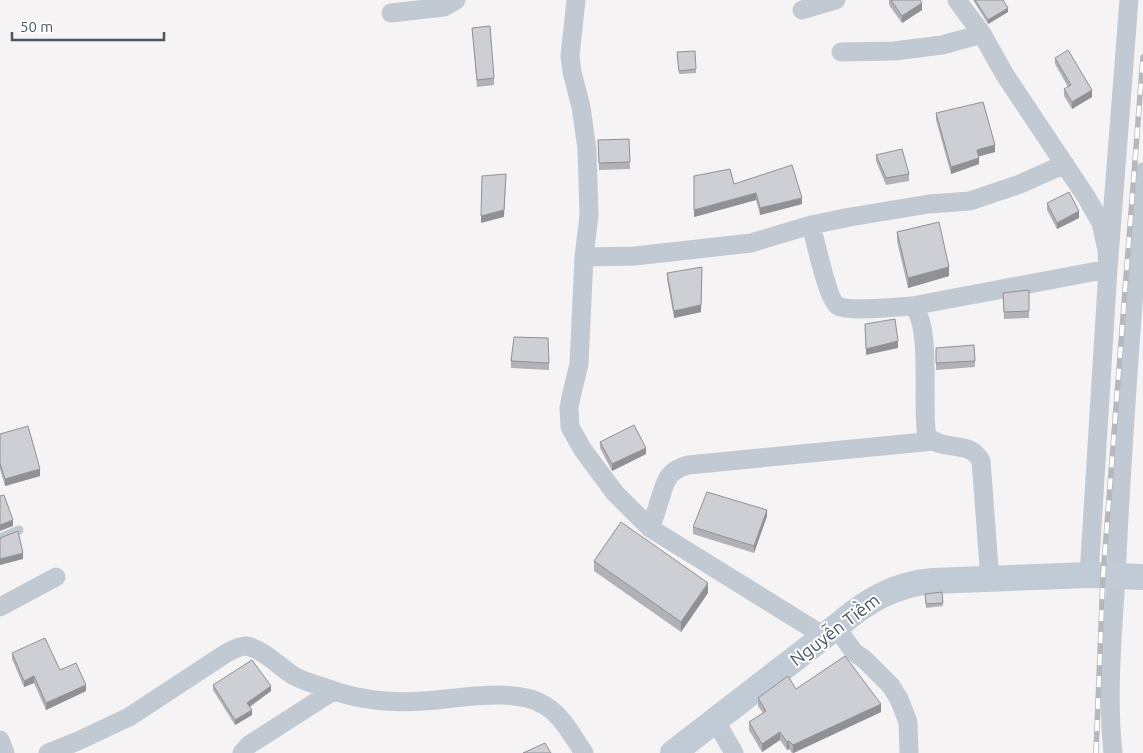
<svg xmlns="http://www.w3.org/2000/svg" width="1143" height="753" font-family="Ubuntu,sans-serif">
	<rect width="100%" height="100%" fill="#f5f3f3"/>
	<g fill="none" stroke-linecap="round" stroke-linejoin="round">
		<path stroke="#c1cad2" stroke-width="9" d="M0 538 19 530"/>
		<path stroke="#c1cad2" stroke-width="19" d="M576 0 570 56 572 72 581 107 587 149 589 215 584 257 579 364 571 397 569 408 570 427 583 450 615 493 650 528 824 636
			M957 0 982 34 1005 75 1087 198 1101 223 1107 250 1108 269 1089 575
			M802 10 836 0
			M391 13 444 7 456 0
			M841 52 894 51 942 45 982 34
			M811 225C815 239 828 301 838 306 850 312 896 307 912 306 933 322 921 409 927 437 932 440 937 443 942 444 958 448 972 445 981 461L990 580
			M584 257 635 256 751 243 811 225 850 217 929 204 970 201 1020 184 1065 164
			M912 306 1108 269 1129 0
			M650 528C653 521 656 513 658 505 665 485 665 471 688 465L934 441
			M0 607 56 577
			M836 627 854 652 865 660 891 686 899 699 908 722 909 753
			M715 720 734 753
			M0 740 5 753
			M48 753 78 741 129 717 225 654C231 651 238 646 246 646 262 648 281 668 294 676 305 682 318 685 329 689 358 700 393 703 423 701 459 699 515 686 546 706 563 717 573 737 584 753
			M242 753 249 745 333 691
			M1113 753C1106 689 1114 621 1117 557 1123 428 1133 301 1143 172"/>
		<path stroke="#c1cbd6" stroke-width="26" d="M673 753 836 627C865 602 894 584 933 581L1089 575 1143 577"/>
		<g stroke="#b5b8bd" stroke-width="5.5">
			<path id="rail" d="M1096 753 1103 577 1143 57"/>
		</g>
		<use href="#rail" stroke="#fff" stroke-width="4" stroke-dasharray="11" stroke-linecap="butt"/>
	</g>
	<path fill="#b0b2b7" d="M889 0H891L922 10 902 23 889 5Z
		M973 0H1003L1008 12 988 24Z
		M472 28 494 78V85L477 87Z
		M677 56 696 69V73L679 74Z
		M1055 58 1092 97 1072 109 1064 96V89L1068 87 1055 64Z
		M936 113 995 152 979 156V164L951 174 936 120Z
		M629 139 630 169 599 170 598 140Z
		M876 155 909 174V181L886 185 876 161Z
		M694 176 734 184 802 204 760 215 756 200 694 217Z
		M1047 203 1079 218 1057 229 1047 210Z
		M897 232 949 276 908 288 897 241Z
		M667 273 701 312 674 318 667 279Z
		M1029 290V318L1004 319 1003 293Z
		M936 348 975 361V367L936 370Z
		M511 361 549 363V370L511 368Z
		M0 434 40 476 5 486 0 469Z
		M600 442 646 454 612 471 600 448Z
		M767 516 754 553 693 534V527Z
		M594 561 708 593 681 632 594 571Z
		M942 592 943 606 926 608 925 594Z
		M12 653 60 670 86 691 46 710 34 683 24 687 12 659Z
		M213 685 271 691 250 707 252 715 235 725 213 690Z
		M796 689 881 712 794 753H792L789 749 787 750 780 740 762 752 749 730V722L763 713 758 706V698Z"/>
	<path fill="#909195" d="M922 3V10L902 23V16Z
		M1008 8V12L988 24V20Z
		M1092 90V97L1072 109V102Z
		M995 145V152L977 157V150Z
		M979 158V164L951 174V167Z
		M506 174 504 217 481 223V216Z
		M756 193V200L694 217V210Z
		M802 198V204L760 215V208Z
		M1079 211V218L1057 229V223Z
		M702 267 701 312 674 318V311Z
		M949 267V276L908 288V278Z
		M898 341V348L866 355V349Z
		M646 448V454L612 471V464Z
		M40 469V476L5 486V479Z
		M767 510V516L754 553V546Z
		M13 520V526L0 531V525Z
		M23 553V559L0 565V559Z
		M708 583V593L681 632V622Z
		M34 676V683L24 687V681Z
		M86 685V691L46 710V703Z
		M271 686V691L247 708V703Z
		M881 704V712L793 753V745Z
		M252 710V715L235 725V720Z
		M780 732V740L762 752V744Z
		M789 741V749L787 750V742Z"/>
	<path fill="#cdcfd5" stroke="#909195" d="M891 0H920L922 3 902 16Z
		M975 0H1003L1008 8 988 20Z
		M490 26 494 78 477 80 472 28Z
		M1068 50 1092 90 1072 102 1064 89 1071 85 1055 58Z
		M695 51 696 69 679 71 677 52Z
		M983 102 995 145 977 150 979 158 951 167 936 113Z
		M629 139 630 162 599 163 598 140Z
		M902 149 909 174 886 178 876 155Z
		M792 165 802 198 760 208 756 193 694 210V176L730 169 734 184Z
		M506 174 504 210 481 216 482 176Z
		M1069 192 1079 211 1057 223 1047 203Z
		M939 222 949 267 908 278 897 232Z
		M702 267 701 305 674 311 667 273Z
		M1029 290V311L1004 312 1003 293Z
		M895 319 898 341 866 349 865 324Z
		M514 337 548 338 549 363 511 361Z
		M974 345 975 361 936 363V348Z
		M634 425 646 448 612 464 600 442Z
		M28 426 40 469 5 479 0 463V434Z
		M707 492 767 510 754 546 693 527Z
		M4 495 13 520 0 525V496Z
		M621 522 708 583 681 622 594 561Z
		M18 531 23 553 0 559V538Z
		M942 592 943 603 926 604 925 594Z
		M45 638 60 670 76 663 86 685 46 703 34 676 24 681 12 653Z
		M845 656 881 704 793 745 789 741 787 742 780 732 762 744 749 722 766 711 758 698 788 676 796 689Z
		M252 660 271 686 247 703 252 710 235 720 213 685Z
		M545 743 551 753H523Z"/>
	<g text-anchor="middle" stroke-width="4" stroke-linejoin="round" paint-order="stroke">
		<g font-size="18" fill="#4a5661" stroke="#fff">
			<text transform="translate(835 630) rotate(-37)" y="6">Nguyễn Tiềm</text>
		</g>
	</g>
	<path d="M12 32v8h152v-8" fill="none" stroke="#4a5661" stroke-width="2.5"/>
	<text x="20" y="32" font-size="15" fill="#4a5661" stroke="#ffffff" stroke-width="4" paint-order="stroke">50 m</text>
</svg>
